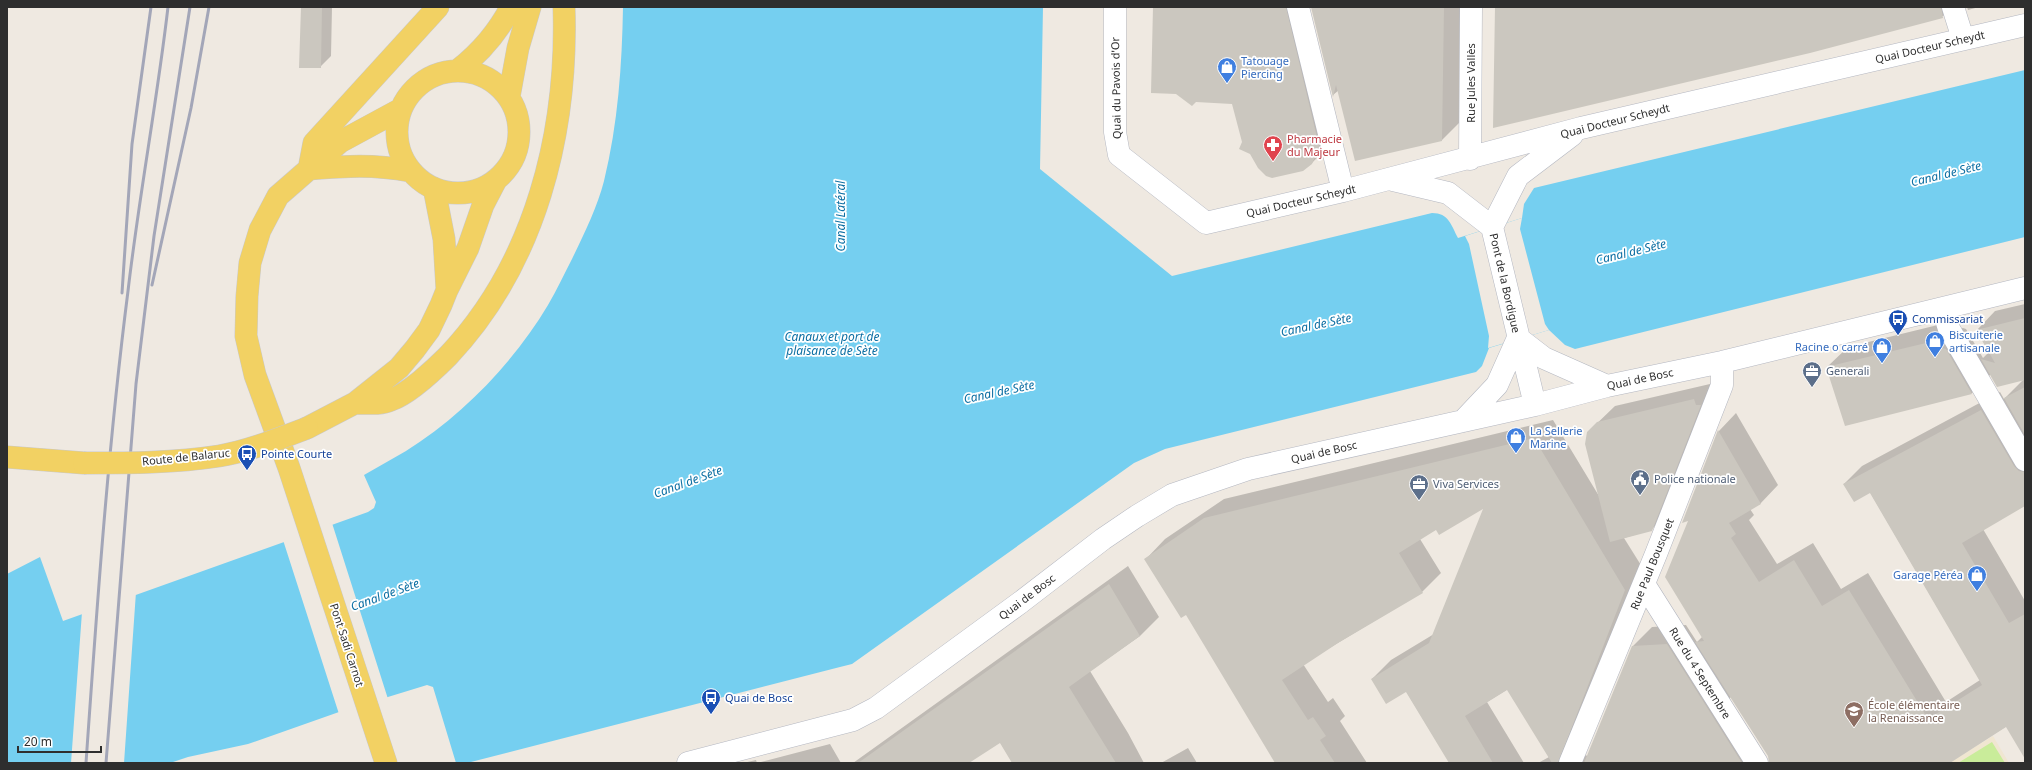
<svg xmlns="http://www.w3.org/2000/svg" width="2032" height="770" font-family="'Noto Sans',sans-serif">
	<rect width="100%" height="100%" fill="#efe9e1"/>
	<path fill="#f0e6d1" d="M1993 736 2009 763H1949Z"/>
	<path fill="#c9ec9a" d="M1992 742 2005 763H1958Z"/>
	<path fill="#75cff0" d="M623 7H1043L1040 169 1172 276 1432 213C1449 213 1451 225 1458 238L1522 218 1524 204 1534 188 2025 70V237L1575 349 1565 345 1549 330 1489 348 1482 366 1476 372 1165 449 1134 463 852 664 840 667 467 763H456L433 687 427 685 339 712 248 744 188 757 170 763H7V574L40 557 63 621 368 512 374 508 376 502 364 475C378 467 392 459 406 451 463 415 514 362 548 305 557 290 564 274 572 259 584 234 597 208 604 181 618 124 622 65 623 7Z"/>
	<path fill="#efe9e1" d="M1522 218 1520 229 1545 324 1549 330 1488 348 1489 336 1469 244 1465 236Z
		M332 523 388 699 339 714 283 540Z
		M136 592 124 763H71L82 612Z"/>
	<path fill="#0003" d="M302 7H332L331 56 320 67Z
		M1153 7H1307L1330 144 1312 163 1244 142 1233 103Z
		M1312 7H1462L1460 122 1442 140 1339 90 1333 95Z
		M1496 7H1952L1943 16Z
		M1967 7H1979L1968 10Z
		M2025 304V505L1983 529 2025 601V757L2007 726 1946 763H1779L1731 697 1726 702 1762 763H1538L1549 757 1508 689 1487 702 1524 763H1450L1406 691 1372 679 1391 660 1434 634 1485 506 1436 529 1420 539 1441 573 1422 592 1303 664 1328 702 1333 698 1345 716 1340 721 1367 763H1276L1186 613 1146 559 1165 539 1224 499 1553 420 1599 496 1588 432 1615 406 1710 384 1712 390 1667 514 1651 530 1624 538 1644 570 1584 755 1588 756 1633 646 1652 627 1686 625 1697 642 1702 637 1690 519 1719 431 1736 413 1778 485 1760 504 1750 509 1754 515 1749 520 1777 564 1813 543 1841 589 1868 573 1946 702 1980 680 1870 492 1844 484 1862 466 2000 392 2004 399 2023 380 1991 374 1972 393 1846 425 1827 367 1848 347 1946 323 1949 331 1963 328 1966 329 1983 358 1989 352 1977 330 1995 311Z
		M1128 566 1159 617 1140 636 1090 671 1128 733 1144 763H1013L1000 742 967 763H853Z
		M830 744 841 763H743L756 760 757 763Z
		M1188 748 1197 763H1161Z"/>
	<path fill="#cbc7bf" d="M301 7H322L321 68H299Z
		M1153 7H1286L1319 146 1312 164 1303 171 1272 178 1266 176 1258 168 1250 154 1239 149 1242 142 1232 104 1196 102 1192 106 1176 94 1151 93Z
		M1311 7H1444L1442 141 1355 161 1336 85 1333 97Z
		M1495 7H1941L1943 18 1810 53 1493 128Z
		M2025 318V380L1997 387 1981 359 1995 363 1976 330Z
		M1926 343 1929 351 1942 348 1946 349 1972 394 1845 426 1826 367Z
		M2025 387V435L2004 398Z
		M1694 399 1696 405H1701L1652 531 1610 542 1585 444 1587 432 1597 422Z
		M1981 410 2014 466 2019 471 2025 472V506L1962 543 2009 623 2025 614V759L2006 727 1950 763H1769L1768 756 1695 642 1704 641 1665 577 1688 521 1682 523 1718 430 1761 504 1729 523 1736 534 1731 538 1759 582 1794 560 1822 606 1849 590 1928 719 1982 685 1870 493 1854 502 1843 484Z
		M1534 438 1625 590 1558 763H1552L1507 690 1465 716 1493 763H1449L1406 692 1386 704 1371 679 1429 643 1483 509 1439 535 1436 530 1399 553 1423 593 1338 643 1282 680 1308 720 1313 717 1326 736 1320 740 1335 763H1275L1186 615 1181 618 1144 559 1204 518Z
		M1109 584 1140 636 1069 687 1116 763H1012L1000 743 969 763H858Z
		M1667 644 1742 763H1584L1632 646Z"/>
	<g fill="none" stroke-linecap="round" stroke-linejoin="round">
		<g stroke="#b4b7c1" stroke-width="23">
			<path id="minor" d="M1115 7V132L1119 155 1206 223 1343 191 1581 128 2025 25
				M1298 7 1343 191
				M1953 7 1963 39
				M1470 159 1471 7
				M1393 180 1448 193 1492 227
				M1492 227 1535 405
				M1492 227 1518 176 1572 135
				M1943 309 1949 329 2025 460
				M1518 338 1544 358 1607 386
				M1463 421 1497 385 1518 338
				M1644 584 1757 763
				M688 763 853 720 876 708 1021 602 1103 539 1137 516 1172 495 1248 469 1535 405 1607 386 1722 362 2025 288
				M1570 763 1656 554 1722 385V362"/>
		</g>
		<g stroke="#c9c9c9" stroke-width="23">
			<path id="major" d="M458 70C480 53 498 32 511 7
				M397 132a61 61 0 1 1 122 0a61 61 0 1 1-122 0Z
				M509 97 518 48 530 7
				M309 169 314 143 438 7
				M309 169C346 166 373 164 410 171
				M434 188 444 239 447 289
				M355 403C367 403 380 405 391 400 408 394 435 369 448 356 536 263 568 132 564 7
				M307 428 355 403 399 368 415 349 429 330 441 305 447 290 468 248 483 205 496 180
				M7 457 84 463
				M386 763 289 468 255 375 246 336 247 296 250 263 260 230 278 196 340 142 401 109"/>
		</g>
		<use href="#minor" stroke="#fff" stroke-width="22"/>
		<use href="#major" stroke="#f2d163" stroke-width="22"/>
		<path stroke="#a3a6b8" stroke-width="3" d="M152 285 191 108 209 7
			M122 293 132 144 151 7
			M86 763C97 605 108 448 128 291 139 196 157 102 168 7
			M106 763 136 384 154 236 190 7"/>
		<g stroke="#c9c9c9" stroke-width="23" stroke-linecap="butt">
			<path id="major-bridge" d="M84 463C129 463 174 463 219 456 249 451 278 439 307 428"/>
		</g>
		<use href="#major-bridge" stroke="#f2d163" stroke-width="22"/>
	</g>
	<defs>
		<g id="shop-pin" transform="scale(1)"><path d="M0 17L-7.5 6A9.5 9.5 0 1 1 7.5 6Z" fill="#3f7fe0" stroke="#fff"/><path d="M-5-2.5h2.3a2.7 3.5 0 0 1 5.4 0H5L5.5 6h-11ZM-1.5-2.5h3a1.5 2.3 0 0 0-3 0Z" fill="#fff"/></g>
		<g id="pharmacy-pin" transform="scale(1)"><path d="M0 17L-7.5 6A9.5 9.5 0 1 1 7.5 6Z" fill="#e0444e" stroke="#fff"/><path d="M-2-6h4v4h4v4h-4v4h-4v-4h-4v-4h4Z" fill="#fff"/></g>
		<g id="bus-pin" transform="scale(1)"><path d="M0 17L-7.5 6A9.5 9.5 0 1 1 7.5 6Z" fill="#1a4fb4" stroke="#fff"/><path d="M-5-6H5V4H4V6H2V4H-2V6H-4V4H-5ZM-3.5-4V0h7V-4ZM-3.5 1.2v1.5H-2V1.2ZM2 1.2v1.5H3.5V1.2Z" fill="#fff"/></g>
		<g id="office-pin" transform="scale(1)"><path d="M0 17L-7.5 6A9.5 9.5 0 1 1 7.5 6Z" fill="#5c6f8a" stroke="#fff"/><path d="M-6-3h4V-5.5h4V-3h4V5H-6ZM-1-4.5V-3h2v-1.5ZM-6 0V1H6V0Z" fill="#fff"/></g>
		<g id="civic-pin" transform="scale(1)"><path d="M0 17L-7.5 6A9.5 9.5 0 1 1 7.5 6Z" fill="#5c6f8a" stroke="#fff"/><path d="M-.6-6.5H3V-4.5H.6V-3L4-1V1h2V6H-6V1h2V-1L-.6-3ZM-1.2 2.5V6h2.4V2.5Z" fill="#fff"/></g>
		<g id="school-pin" transform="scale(1)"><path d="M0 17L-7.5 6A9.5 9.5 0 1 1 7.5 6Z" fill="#8d6e63" stroke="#fff"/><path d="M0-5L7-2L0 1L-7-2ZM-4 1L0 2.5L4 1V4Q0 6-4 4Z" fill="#fff"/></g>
	</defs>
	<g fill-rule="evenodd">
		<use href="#shop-pin" x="1227" y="67"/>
		<use href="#pharmacy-pin" x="1273" y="145"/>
		<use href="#bus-pin" x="1898" y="319"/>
		<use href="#shop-pin" x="1935" y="341"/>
		<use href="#shop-pin" x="1882" y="347"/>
		<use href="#office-pin" x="1812" y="371"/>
		<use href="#shop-pin" x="1516" y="437"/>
		<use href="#bus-pin" x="247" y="454"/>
		<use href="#civic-pin" x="1640" y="479"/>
		<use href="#office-pin" x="1419" y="484"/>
		<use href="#shop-pin" x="1977" y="575"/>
		<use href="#bus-pin" x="711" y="698"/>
		<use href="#school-pin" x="1854" y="711"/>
	</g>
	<g text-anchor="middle" stroke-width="3.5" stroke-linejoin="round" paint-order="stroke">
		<g font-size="11" fill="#2e2e2e" stroke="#fff">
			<text transform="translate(1930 47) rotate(-13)" y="4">Quai Docteur Scheydt</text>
			<text transform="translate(1471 83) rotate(-90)" y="4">Rue Jules Vallès</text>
			<text transform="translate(1116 88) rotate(-91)" y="4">Quai du Pavois d'Or</text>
			<text transform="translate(1615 121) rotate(-14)" y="4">Quai Docteur Scheydt</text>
			<text transform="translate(1301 201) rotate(-13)" y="4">Quai Docteur Scheydt</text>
			<text transform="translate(1505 283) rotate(77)" y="4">Pont de la Bordigue</text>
			<text transform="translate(1640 379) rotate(-12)" y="4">Quai de Bosc</text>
			<text transform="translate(1324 452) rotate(-13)" y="4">Quai de Bosc</text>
			<text transform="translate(186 457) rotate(-6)" y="4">Route de Balaruc</text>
			<text transform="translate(1652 564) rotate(-68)" y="4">Rue Paul Bousquet</text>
			<text transform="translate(1027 597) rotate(-37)" y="4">Quai de Bosc</text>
			<text transform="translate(347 645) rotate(72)" y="4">Pont Sadi Carnot</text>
			<text transform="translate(1700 673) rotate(58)" y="4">Rue du 4 Septembre</text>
		</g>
		<g font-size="11" fill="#366cbe" stroke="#fff" text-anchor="start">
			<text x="1241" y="65">Tatouage<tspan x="1241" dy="13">Piercing</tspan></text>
			<text x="1949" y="339">Biscuiterie<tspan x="1949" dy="13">artisanale</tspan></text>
			<text x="1868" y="351" text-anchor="end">Racine o carré</text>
			<text x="1530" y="435">La Sellerie<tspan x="1530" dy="13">Marine</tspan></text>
			<text x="1963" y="579" text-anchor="end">Garage Péréa</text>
		</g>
		<g font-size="11" fill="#be3a42" stroke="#fff" text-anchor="start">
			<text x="1287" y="143">Pharmacie<tspan x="1287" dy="13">du Majeur</tspan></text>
		</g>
		<g font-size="11" fill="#164399" stroke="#fff" text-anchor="start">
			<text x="1912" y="323">Commissariat</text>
			<text x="261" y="458">Pointe Courte</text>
			<text x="725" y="702">Quai de Bosc</text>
		</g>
		<g font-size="11" fill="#4e5e75" stroke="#fff" text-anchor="start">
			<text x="1826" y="375">Generali</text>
			<text x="1654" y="483">Police nationale</text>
			<text x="1433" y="488">Viva Services</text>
		</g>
		<g font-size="11" fill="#785e54" stroke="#fff" text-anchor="start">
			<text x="1868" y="709">École élémentaire<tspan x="1868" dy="13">la Renaissance</tspan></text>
		</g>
		<g font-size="12" font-style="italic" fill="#0d6fa3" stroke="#fff">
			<text transform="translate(1946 174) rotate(-14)" y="4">Canal de Sète</text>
			<text transform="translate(841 216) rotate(-90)" y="4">Canal Latéral</text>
			<text transform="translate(1631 252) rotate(-14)" y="4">Canal de Sète</text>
			<text transform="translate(1316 325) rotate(-12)" y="4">Canal de Sète</text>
			<text x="832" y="341">Canaux et port de<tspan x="832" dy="14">plaisance de Sète</tspan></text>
			<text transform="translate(999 392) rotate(-12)" y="4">Canal de Sète</text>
			<text transform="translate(688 482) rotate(-20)" y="4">Canal de Sète</text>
			<text transform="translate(385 595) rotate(-20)" y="4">Canal de Sète</text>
		</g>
	</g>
	<rect width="2032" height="770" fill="none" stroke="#2e2e2e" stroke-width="16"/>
	<path d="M18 746v6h83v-6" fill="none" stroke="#2e2e2e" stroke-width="2"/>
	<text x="24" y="746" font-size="12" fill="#2e2e2e" stroke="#ffffff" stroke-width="3" paint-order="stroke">20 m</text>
</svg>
